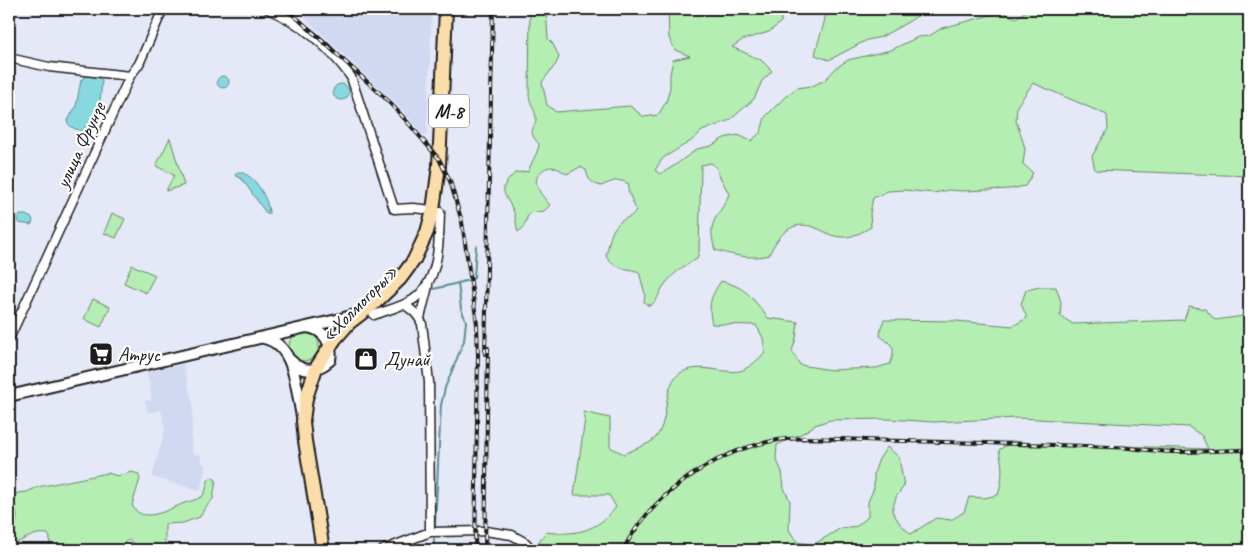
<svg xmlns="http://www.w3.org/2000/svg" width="1258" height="559" font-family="Caveat,sans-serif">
	<rect width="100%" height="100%" fill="#e4e8f7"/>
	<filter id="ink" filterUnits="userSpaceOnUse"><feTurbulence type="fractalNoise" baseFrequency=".02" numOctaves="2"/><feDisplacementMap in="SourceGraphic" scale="10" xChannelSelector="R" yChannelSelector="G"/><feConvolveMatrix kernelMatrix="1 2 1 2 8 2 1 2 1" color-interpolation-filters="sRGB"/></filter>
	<g filter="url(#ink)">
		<path fill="#d1d8f1" d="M296 9H432L427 135 422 134 406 114Z
			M183 364 193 404 191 449 194 454 201 455V462L206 466 200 491 152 477 165 430 161 410 148 413 145 401 152 400 147 372Z"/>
		<path fill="#b4eeb2" stroke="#688567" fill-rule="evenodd" d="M530 9H546L548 39 553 44 559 57 556 64 542 82 547 105 556 112 630 106 644 117 658 115 666 102 670 88V74L673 60 690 56 675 50 669 38 668 9H781V22L769 32 742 40 732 47 761 60 772 71 762 81 754 99 730 120 702 131 691 141 663 158 655 170 660 174 674 166 697 149 711 146 724 138 738 135 751 141 761 132 765 117 785 97 797 88 812 86 825 80 836 68 848 60 891 50 918 37 929 36 942 28 1002 12 1016 18 1029 9H1249V176L1095 170 1092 156 1108 129 1107 115 1033 83 1017 106 1016 121 1021 135 1025 149 1023 164 1033 173 1025 186 1010 189 964 191 949 190 934 193 904 190 888 191 873 198 870 213 871 227C862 232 852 238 842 237 831 237 825 231 816 228 792 218 778 235 769 255 751 260 732 255 715 250 706 218 718 221 729 194L719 175 717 168 711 163 701 165 699 252 697 259C684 265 671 275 663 287 657 296 659 300 649 306L644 302 645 294 639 272C625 267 614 270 606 256 609 244 610 230 620 222 626 217 632 218 636 210L628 190 629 184C617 177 612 182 601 186 591 183 588 180 586 170L580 167 567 174C563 172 557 167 552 167 543 167 534 176 537 185 539 193 545 199 550 205L544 211 529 213 523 228 518 232C516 225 516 215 512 208 503 191 498 189 515 173L529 171C531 161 538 154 539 144 525 129 537 129 536 117 535 110 530 103 529 96Z
			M824 9H928L908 22 881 37 867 40 829 60 815 55C818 39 825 26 826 10Z
			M170 138 184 185 166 191 174 175 156 166Z
			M112 213 125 219 116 238 104 233Z
			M132 265 155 275 146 293 124 283Z
			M721 281C748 288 751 297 768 318L798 322 796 338 792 351 800 365 831 370 876 368 890 364C896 348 894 346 880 336L881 327 884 320 956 321 1013 326 1027 318 1021 304 1026 290 1040 287H1056L1061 302 1060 316 1073 324 1184 320 1189 306 1205 309 1215 320 1244 316 1249 317V550H542L537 544 546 532C575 536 598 531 616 507L609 495H574L585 419 583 412 610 418V447L624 454C630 451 648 444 652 441 672 426 660 383 682 372 702 362 728 376 743 370 752 366 758 359 765 353L763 338 756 325 712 324C708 305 710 297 721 281ZM1018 418 1189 427 1202 436 1208 449 1031 443 1013 441 999 450C1003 467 1003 479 998 495L984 498 969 497 964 512 951 520 936 518 911 534 900 524 892 511 896 497 904 486 899 457 887 447 879 459 874 473V488L868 502V517L857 526 841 528 813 545 797 542 789 530 790 501 784 488 782 472 776 458 777 445 803 433 815 425 830 420 888 419 934 422Z
			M93 299 110 307 101 327 84 319Z
			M289 346a15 15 0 1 1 30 0a15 15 0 1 1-30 0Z
			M132 472 138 474 140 479 132 505C141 525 168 510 182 504 188 501 195 501 201 497 208 493 205 482 211 477L216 480 213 499 204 509 200 517 183 523 165 524V550C158 550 151 551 144 550 133 547 129 530 120 550H49L50 538 48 534C35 532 27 538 16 543L12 540C13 532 17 525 17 516 17 506 10 502 17 493L27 492 38 487 108 473 117 476Z"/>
		<path fill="#88d9df" stroke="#5d8d91" d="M86 76 97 77 102 80 100 103 88 125 81 131 71 127 67 122 76 106 81 80Z
			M217 82a6 6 0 1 1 12 0a6 6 0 1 1-12 0Z
			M333 92a8 8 0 1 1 16 0a8 8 0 1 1-16 0Z
			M238 172C255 173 269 200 269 214L266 213 242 179 235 175V174Z
			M20 215H25L32 218 33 221 31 225 19 223 18 219Z"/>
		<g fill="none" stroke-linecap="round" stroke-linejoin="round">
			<path stroke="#5d8d91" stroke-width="2" d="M472 279 474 278 476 246
				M434 289 458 283
				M435 526 441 405 445 388 464 341 466 321 461 309 458 283 469 280
				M434 550V539"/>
			<g stroke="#1c1c1c" stroke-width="11">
				<path id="minor" d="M268 9C301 23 330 48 351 77L394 209 413 208 433 210
					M9 58 49 67 130 76
					M405 305C412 310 419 315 422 324L429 382 430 532
					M374 315C387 310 402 307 414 299 440 280 439 241 440 212
					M420 318 428 286
					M9 339 130 76 139 64 163 9
					M383 550 430 532 485 531 512 535 526 543 532 550"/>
			</g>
			<g stroke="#1c1c1c" stroke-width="14">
				<path id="tertiary" d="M264 338C296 345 296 390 302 416
					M290 360C303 374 316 372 330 360 333 344 324 329 307 327
					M9 396 341 319 358 314"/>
			</g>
			<g stroke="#1c1c1c" stroke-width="16">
				<path id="trunk" d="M323 550 305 441 303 421 306 398 316 368 335 339 349 323 375 303 400 279 414 260 427 232 433 210 439 166 446 9"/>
			</g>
			<use href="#minor" stroke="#fff" stroke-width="8"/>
			<use href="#tertiary" stroke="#fff" stroke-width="10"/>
			<use href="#trunk" stroke="#fbddab" stroke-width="12"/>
			<g stroke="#1c1c1c" stroke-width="4">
				<path id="rail" d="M287 9 383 96 404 118 439 159 450 181 462 222 477 324 478 356 475 550
					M485 354 493 9
					M485 550 488 348
					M623 550C652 494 715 450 778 440 797 437 818 438 838 439 861 440 883 441 906 441 974 443 1042 444 1110 447 1132 447 1155 452 1178 452 1201 452 1225 450 1249 450"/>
			</g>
			<use href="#rail" stroke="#fff" stroke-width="2" stroke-dasharray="5.5" stroke-linecap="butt"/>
		</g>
	</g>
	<defs>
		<g id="supermarket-square" transform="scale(1.25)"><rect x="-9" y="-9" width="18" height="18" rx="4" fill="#1c1c1c" stroke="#fff"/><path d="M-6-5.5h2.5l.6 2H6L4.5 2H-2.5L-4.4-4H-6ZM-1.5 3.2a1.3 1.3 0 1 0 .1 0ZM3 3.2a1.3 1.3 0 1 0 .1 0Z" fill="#fff"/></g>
		<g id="shop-square" transform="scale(1.25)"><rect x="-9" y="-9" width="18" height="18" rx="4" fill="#1c1c1c" stroke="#fff"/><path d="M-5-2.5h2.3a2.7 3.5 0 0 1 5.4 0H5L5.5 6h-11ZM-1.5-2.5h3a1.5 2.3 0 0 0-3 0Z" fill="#fff"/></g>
	</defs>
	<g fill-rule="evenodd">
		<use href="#supermarket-square" x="101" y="354"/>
		<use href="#shop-square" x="366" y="359"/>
	</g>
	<g text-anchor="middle" stroke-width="4.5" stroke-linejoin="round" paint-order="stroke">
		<rect fill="#fff" stroke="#606060" stroke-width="1" x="429" y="94.5" width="40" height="33" rx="4"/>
		<g font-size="19" font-weight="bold" fill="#1c1c1c">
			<text x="449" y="118">М-8</text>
		</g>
		<g font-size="20" fill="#1c1c1c" stroke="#fff">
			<text transform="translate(80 145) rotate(-65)" y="7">улица Фрунзе</text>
			<text transform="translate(359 303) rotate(-45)" y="7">«Холмогоры»</text>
		</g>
		<g font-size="20" fill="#1c1c1c" stroke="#fff" text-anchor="start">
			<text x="118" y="361">Атрус</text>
			<text x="384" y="366">Дунай</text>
		</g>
	</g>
	<rect width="1258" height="559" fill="none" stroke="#fff" stroke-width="30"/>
	<rect x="15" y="15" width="1228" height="529" fill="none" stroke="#1c1c1c" stroke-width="2" filter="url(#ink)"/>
</svg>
